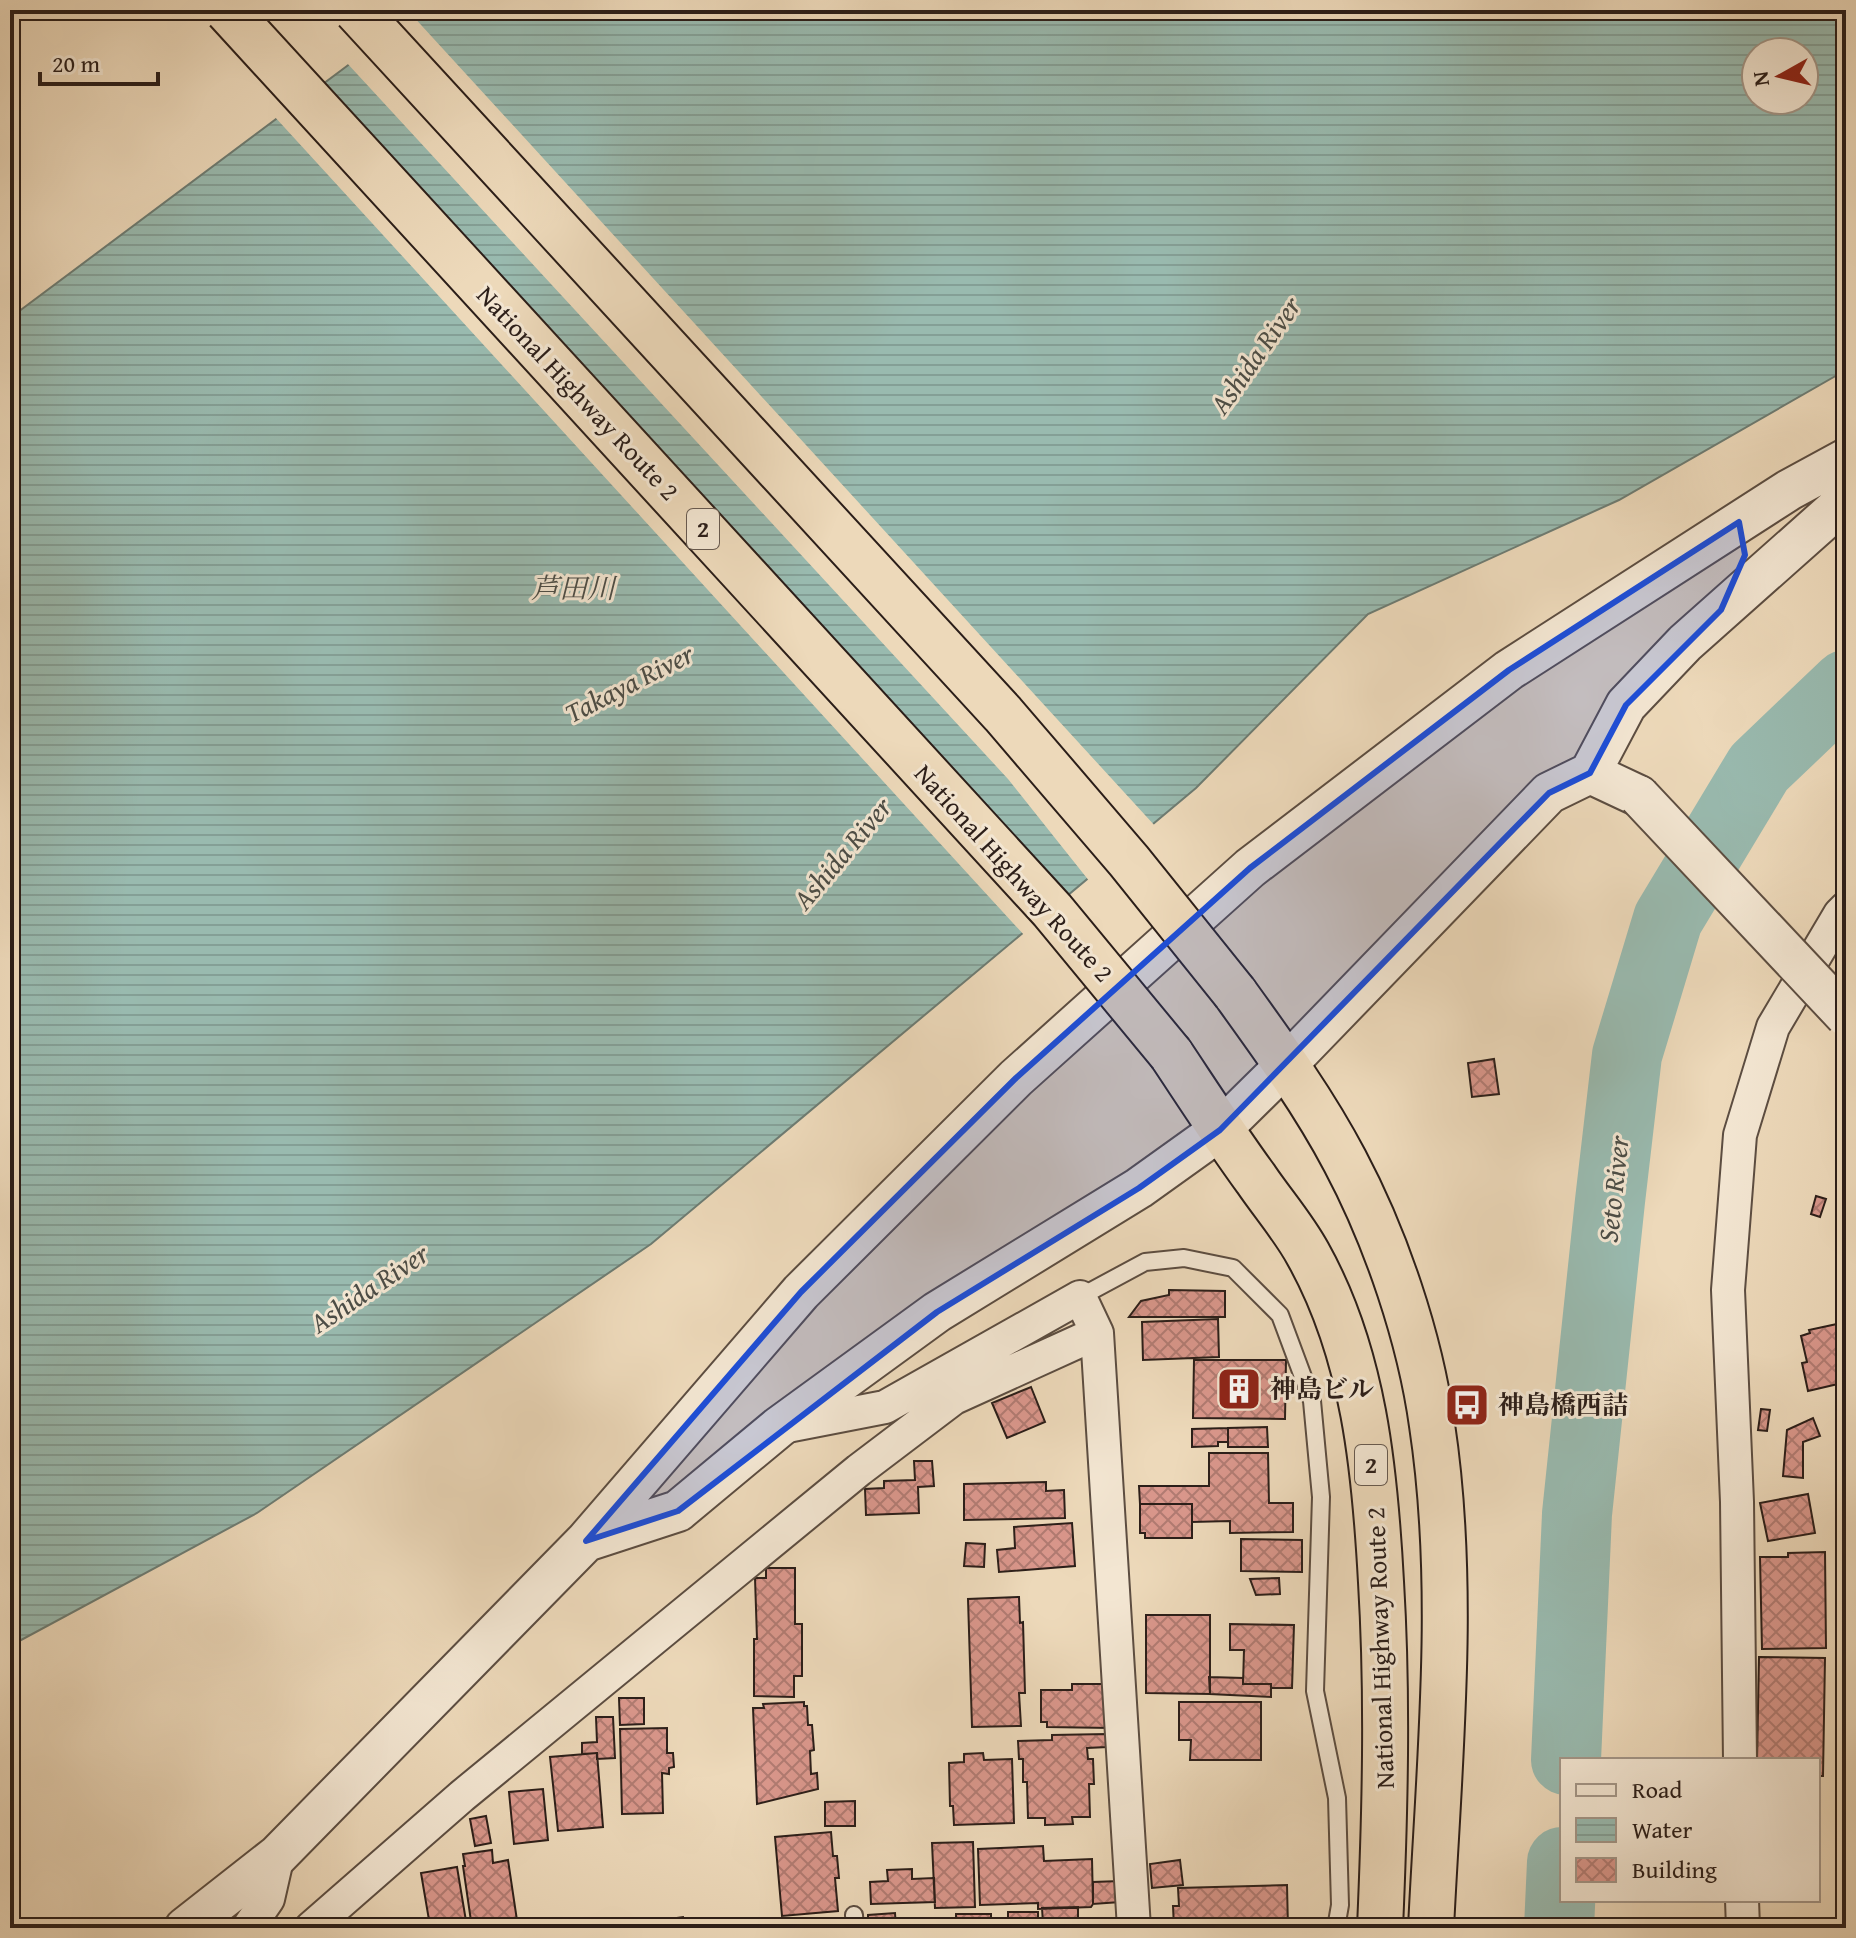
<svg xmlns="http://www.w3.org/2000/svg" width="1856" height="1938" font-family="'Gentium Book Plus','Noto Serif JP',serif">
	<defs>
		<pattern id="water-rules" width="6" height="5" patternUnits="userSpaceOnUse" patternTransform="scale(2)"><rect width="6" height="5" fill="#99baaf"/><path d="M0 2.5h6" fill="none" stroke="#849f96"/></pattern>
		<pattern id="building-cross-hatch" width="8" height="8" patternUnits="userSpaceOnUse" patternTransform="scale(2)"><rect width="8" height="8" fill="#da978c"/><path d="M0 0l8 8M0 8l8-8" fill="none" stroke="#b17b72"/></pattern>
	</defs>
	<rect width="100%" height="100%" fill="#edd9ba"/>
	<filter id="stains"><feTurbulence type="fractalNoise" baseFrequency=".0025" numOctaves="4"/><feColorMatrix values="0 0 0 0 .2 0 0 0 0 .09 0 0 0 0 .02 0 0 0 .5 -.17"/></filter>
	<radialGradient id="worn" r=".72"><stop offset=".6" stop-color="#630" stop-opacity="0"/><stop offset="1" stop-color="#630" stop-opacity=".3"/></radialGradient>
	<path fill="url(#water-rules)" stroke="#6d7c73" stroke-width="2" fill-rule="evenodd" d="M422 10H1846V370L1619 500 1368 614 1196 788 651 1244 257 1513 10 1646V318ZM1756 52H1804V100H1756Z"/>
	<path fill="#edd9ba" d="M411 14 1156 827 1090 882 1008 779 346 62Z
		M322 80 983 801 1072 897 1025 936 990 898 274 116Z"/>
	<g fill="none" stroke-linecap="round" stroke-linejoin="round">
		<path stroke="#99baaf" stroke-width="70" d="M1566 1760 1577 1514 1610 1201 1627 1055 1668 919 1759 768 1846 685
			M1559 1928 1562 1862"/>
	</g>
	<path fill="url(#building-cross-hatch)" stroke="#2b1e19" stroke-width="2" d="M1494 1059 1499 1094 1472 1097 1468 1063Z
		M1816 1196 1826 1199 1820 1217 1811 1214Z
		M1169 1290 1225 1291V1317H1129L1141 1301 1169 1295Z
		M1218 1319 1219 1357 1143 1360 1142 1322Z
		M1837 1324 1838 1329 1843 1328 1844 1334H1846V1395L1841 1396 1838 1384 1808 1391 1802 1363 1807 1362 1801 1336 1810 1333 1809 1330Z
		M1194 1360H1286L1285 1419 1193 1418Z
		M1031 1387 1045 1422 1007 1438 992 1403Z
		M1761 1409 1770 1410 1767 1431 1758 1430Z
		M1813 1418 1820 1436 1803 1442V1478L1783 1476 1787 1430Z
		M1267 1427 1268 1447H1228V1428Z
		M1228 1428V1442H1218V1446L1192 1447V1429Z
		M1209 1453H1268L1269 1503H1293V1532L1230 1533V1521L1192 1522V1504H1140L1139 1486H1209Z
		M914 1461H932L934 1486 918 1487 919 1513 866 1515 865 1489 884 1488V1481L915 1480Z
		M1046 1482V1491L1064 1490 1065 1518 964 1520V1484Z
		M1808 1494 1815 1533 1768 1541 1760 1503Z
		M1140 1504H1192V1538H1145V1533H1140Z
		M1072 1523 1075 1566 999 1572 997 1550 1015 1548 1014 1527Z
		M1241 1539 1302 1540V1572L1241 1571Z
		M966 1543 985 1544 984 1567 964 1566Z
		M1825 1552 1826 1648 1762 1649 1760 1557H1788V1553Z
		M766 1568H795V1624H802V1676H794V1697L754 1696V1639H757L755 1578H766Z
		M1279 1578 1280 1594 1256 1595 1250 1579Z
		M1019 1597 1020 1623 1023 1622 1025 1693H1019L1021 1726 972 1727 968 1599Z
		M1146 1615H1210V1694L1146 1693Z
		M1230 1624 1294 1625 1292 1688H1271V1684H1243L1244 1650H1230Z
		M1759 1657 1825 1658 1823 1776H1818V1760H1757Z
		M1209 1677 1243 1678V1684H1271V1697L1210 1694Z
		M1072 1684H1111V1728L1047 1727V1722H1041V1690H1072Z
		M619 1698H644V1724L620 1725Z
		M804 1702V1706H807L808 1725H812L814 1750 810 1751 811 1774 817 1773 818 1789 757 1804 753 1708H764L763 1704Z
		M1179 1702H1261V1760H1190L1191 1740H1179Z
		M596 1717H613L615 1758 597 1759V1753L582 1754V1743L597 1742Z
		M667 1728V1753H673L674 1767 669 1768V1774L662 1773 663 1813 622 1814 620 1729Z
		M1107 1734V1747L1087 1748 1088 1759H1093L1094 1784H1089L1090 1817H1072L1073 1824 1045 1825V1818H1028L1027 1782H1023V1759H1019L1018 1741 1052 1740V1735Z
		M597 1753 603 1827 558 1831 550 1757Z
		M983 1753 984 1760 1012 1759 1014 1823 954 1825 953 1806H950L949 1763 964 1762V1754Z
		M543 1789 548 1840 514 1844 509 1792Z
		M855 1801V1826H825V1802Z
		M486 1816 491 1843 475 1846 470 1819Z
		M831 1832 833 1856H837L839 1878H835L838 1911 782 1916 775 1837Z
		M973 1842 975 1907 935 1908 932 1843Z
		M1043 1846 1044 1861 1092 1859 1093 1904 1091 1907 1038 1909V1903L980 1905 978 1849Z
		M492 1850 493 1863 508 1860 518 1927 472 1928 463 1866H465L463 1854Z
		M1180 1860 1183 1885 1152 1888 1150 1864Z
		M457 1867 466 1921 430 1926 421 1873Z
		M912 1869V1879L934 1878 935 1902 871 1904 870 1882 888 1881 887 1870Z
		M1120 1881V1902L1093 1904V1882Z
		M1287 1885 1288 1928H1174L1173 1906H1179L1178 1888Z
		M1078 1907V1921L1043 1923 1042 1908Z
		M1008 1912H1038V1928H1008Z
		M895 1913 896 1928H868V1915Z
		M956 1914H991V1928H956Z
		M683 1917 685 1928H656L654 1921Z
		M838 1918 839 1928H783L782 1923Z"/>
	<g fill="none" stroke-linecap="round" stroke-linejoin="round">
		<g stroke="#5c4d41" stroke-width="20">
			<path id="service" d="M1080 1297 1145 1262 1184 1258 1233 1268 1280 1315 1312 1401 1321 1497 1315 1691 1337 1798 1340 1905 1336 1928
				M854 1915 855 1928"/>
		</g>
		<g stroke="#5c4d41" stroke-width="36">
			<path id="minor" d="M782 1427 885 1407 1080 1297 1097 1333
				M1740 1760 1737 1502 1728 1290 1740 1135 1773 1027 1840 914 1846 908
				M1742 1900 1743 1928
				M248 1928 268 1899 278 1855
				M311 1928 462 1796 859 1470 954 1398 1097 1333 1134 1928"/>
		</g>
		<g stroke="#5c4d41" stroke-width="44">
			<path id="tertiary" d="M1590 773 1626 705 1685 643 1846 500
				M586 1541 678 1511 779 1427 937 1312 1139 1188 1220 1130 1286 1065 1549 793 1590 773 1639 796
				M185 1928 278 1855 586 1541 801 1292 1016 1078 1250 868 1509 670 1789 490 1846 459"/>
		</g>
		<g stroke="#2b1e19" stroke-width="48">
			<path id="trunk" d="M1235 993C1274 1047 1314 1102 1345 1161 1386 1238 1420 1338 1432 1425 1457 1589 1439 1763 1431 1928
				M1171 1054C1199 1096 1226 1138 1256 1179 1273 1204 1294 1228 1308 1254 1364 1354 1375 1470 1381 1582 1388 1697 1385 1813 1380 1928"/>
		</g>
		<use href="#service" stroke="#f3e6d2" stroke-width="16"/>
		<use href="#minor" stroke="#f3e6d2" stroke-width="32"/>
		<use href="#tertiary" stroke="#f3e6d2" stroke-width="40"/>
		<use href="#trunk" stroke="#edd9ba" stroke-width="44"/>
		<g stroke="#5c4d41" stroke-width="44" stroke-linecap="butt">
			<path id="tertiary-bridge" d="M1639 796 1846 1016"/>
		</g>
		<g stroke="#2b1e19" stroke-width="48" stroke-linecap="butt">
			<path id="trunk-bridge" d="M227 10 1052 910 1171 1054
				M356 10 1003 714 1129 861 1235 993"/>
		</g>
		<use href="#tertiary-bridge" stroke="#f3e6d2" stroke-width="40"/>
		<use href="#trunk-bridge" stroke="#edd9ba" stroke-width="44"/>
	</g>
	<path fill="#1d4ed8" fill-opacity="0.2" stroke="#1d4ed8" stroke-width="6" stroke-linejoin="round" d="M1739 522 1745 555 1721 610 1626 705 1590 773 1549 793 1220 1130 1139 1188 937 1312 678 1511 586 1541 801 1292 1016 1078 1250 868 1509 670Z"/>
	<defs>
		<g id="building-square" transform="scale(2.3)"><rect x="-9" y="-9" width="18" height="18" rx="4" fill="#8f2418" stroke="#f3e6d2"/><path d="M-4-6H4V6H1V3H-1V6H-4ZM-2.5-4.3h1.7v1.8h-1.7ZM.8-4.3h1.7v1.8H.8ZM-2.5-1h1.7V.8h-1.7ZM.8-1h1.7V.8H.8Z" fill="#fff"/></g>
		<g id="bus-square" transform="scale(2.3)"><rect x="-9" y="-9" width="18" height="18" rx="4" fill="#8f2418" stroke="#f3e6d2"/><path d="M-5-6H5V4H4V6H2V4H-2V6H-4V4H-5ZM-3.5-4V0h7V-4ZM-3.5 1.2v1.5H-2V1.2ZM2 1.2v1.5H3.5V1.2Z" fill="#fff"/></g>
	</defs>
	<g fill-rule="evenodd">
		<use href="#building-square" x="1239" y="1389"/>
		<use href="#bus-square" x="1467" y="1405"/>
	</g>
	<g text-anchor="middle" stroke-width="6" stroke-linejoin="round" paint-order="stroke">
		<g fill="#f3e6d2" stroke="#675a50" stroke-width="2">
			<rect x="687" y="509" width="32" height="40" rx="6"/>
			<rect x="1355" y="1445" width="32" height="40" rx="6"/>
		</g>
		<g font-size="24" font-weight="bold" fill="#2b1e19">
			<text x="703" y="537">2</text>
			<text x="1371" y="1473">2</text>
		</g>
		<g font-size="26" fill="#2b1e19" stroke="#f3e6d2">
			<text transform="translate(578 393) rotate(47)" y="9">National Highway Route 2</text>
			<text transform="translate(1014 873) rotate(48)" y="9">National Highway Route 2</text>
			<text transform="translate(1380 1648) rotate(-92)" y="9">National Highway Route 2</text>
		</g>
		<g font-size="26" font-weight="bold" fill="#2b1e19" stroke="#f3e6d2" text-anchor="start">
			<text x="1270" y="1398">神島ビル</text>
			<text x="1498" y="1414">神島橋西詰</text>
		</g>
		<g font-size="28" font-style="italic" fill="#4c4d46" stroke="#f3e6d2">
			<text transform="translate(1255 355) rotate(-55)" y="10">Ashida River</text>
			<text x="573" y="598">芦田川</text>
			<text transform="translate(629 683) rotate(-27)" y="10">Takaya River</text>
			<text transform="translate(842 853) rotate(-50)" y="10">Ashida River</text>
			<text transform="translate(1613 1189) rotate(-84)" y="10">Seto River</text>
			<text transform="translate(369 1288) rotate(-34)" y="10">Ashida River</text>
		</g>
	</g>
	<rect width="1856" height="1938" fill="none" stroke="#edd9ba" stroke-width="40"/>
	<rect x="12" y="12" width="1832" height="1914" fill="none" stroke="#2b1e19" stroke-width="4"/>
	<rect x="20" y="20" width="1816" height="1898" fill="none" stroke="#2b1e19" stroke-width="2"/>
	<rect x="1560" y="1758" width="260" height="144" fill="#f3e6d2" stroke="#a39688" stroke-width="2"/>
	<rect x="1576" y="1784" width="40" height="12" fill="#f3e6d2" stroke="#a39688" stroke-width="2"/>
	<text x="1632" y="1798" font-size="24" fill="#2b1e19">Road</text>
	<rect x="1576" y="1818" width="40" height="24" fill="url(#water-rules)" stroke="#a39688" stroke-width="2"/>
	<text x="1632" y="1838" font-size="24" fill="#2b1e19">Water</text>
	<rect x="1576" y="1858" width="40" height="24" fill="url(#building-cross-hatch)" stroke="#a39688" stroke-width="2"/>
	<text x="1632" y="1878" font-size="24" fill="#2b1e19">Building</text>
	<g transform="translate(1780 76) rotate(262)"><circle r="38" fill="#f3e6d2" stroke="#a39688" stroke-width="2"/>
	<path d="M0-6L14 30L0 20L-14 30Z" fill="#8f2418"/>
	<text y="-12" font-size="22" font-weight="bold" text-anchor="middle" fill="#2b1e19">N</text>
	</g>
	<path d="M40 72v12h118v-12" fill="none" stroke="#2b1e19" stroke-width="4"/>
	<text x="52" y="72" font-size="24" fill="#2b1e19" stroke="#f3e6d2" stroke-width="6" paint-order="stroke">20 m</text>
	<rect width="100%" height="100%" filter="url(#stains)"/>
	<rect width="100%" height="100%" fill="url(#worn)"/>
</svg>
